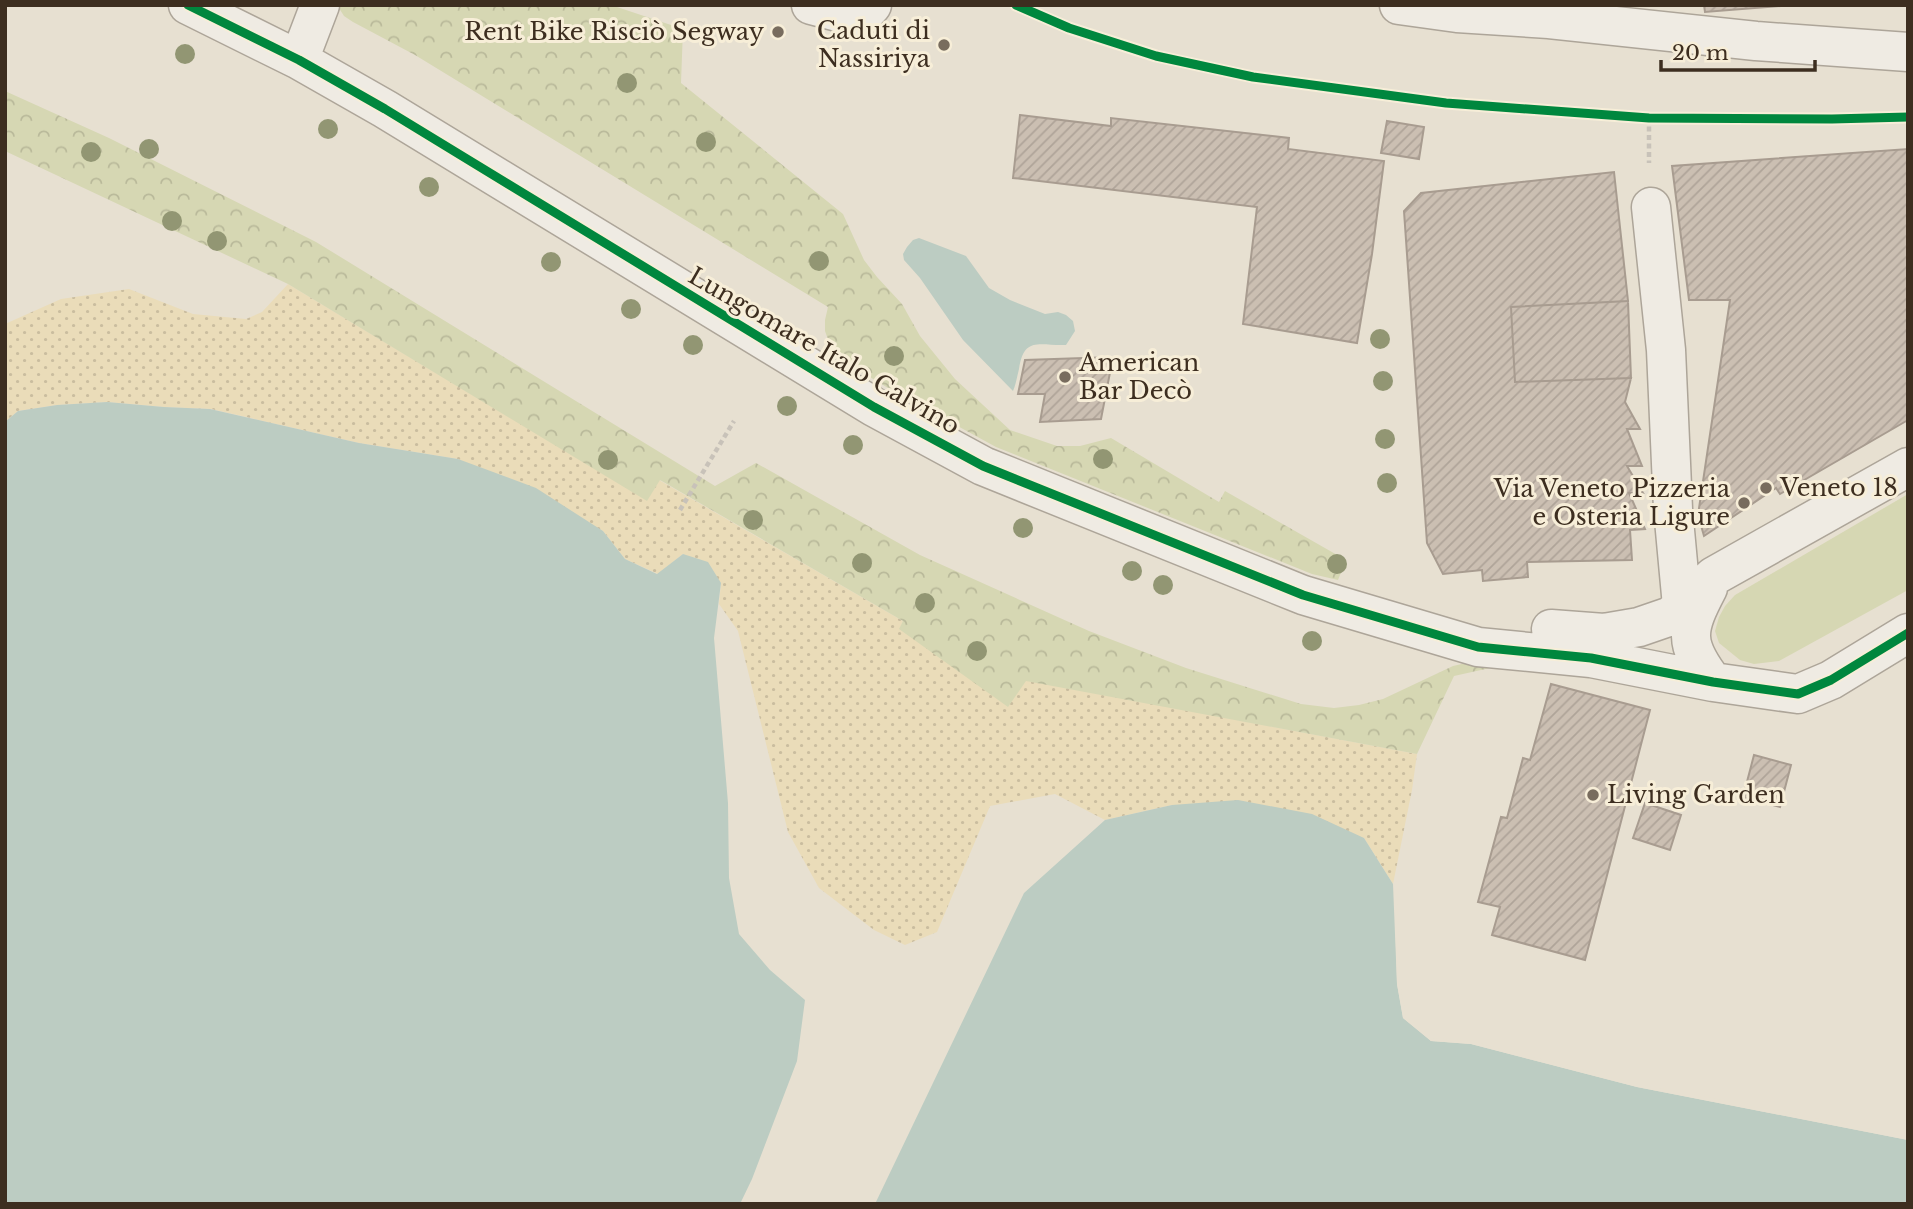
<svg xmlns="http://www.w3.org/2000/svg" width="1913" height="1209" font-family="'Libre Baskerville',serif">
	<defs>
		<pattern id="sand-dots" width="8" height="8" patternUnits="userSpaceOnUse" patternTransform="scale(1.75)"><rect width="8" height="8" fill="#eadcb9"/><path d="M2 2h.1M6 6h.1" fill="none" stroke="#cabd9f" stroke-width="1.8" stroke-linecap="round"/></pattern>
		<pattern id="park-crowns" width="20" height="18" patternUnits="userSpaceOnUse" patternTransform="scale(1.75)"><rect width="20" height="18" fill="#d6d7b3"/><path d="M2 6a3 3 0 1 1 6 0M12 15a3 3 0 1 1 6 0" fill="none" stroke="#b9b99a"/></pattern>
		<pattern id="building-hatch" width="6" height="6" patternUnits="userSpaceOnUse" patternTransform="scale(1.75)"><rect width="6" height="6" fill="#cbbfb2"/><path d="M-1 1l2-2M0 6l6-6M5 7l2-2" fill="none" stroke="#afa499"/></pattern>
	</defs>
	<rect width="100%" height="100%" fill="#e7e0d1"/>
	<path fill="url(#sand-dots)" d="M288 284 647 500 659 480 903 621 900 628 1008 706 1026 680 1417 754 1412 790 1393 884 1364 838 1172 805 1105 820 1055 794 990 806 937 932 905 945 874 930 819 888 788 832 738 631 719 604 721 583 683 554 658 574 625 559 603 531 458 459 359 443 211 409 164 407 107 402 57 405 18 411 5 422V324L61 299 129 289 193 314 246 319 262 312Z"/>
	<path fill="url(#park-crowns)" d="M337 5H611L683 29 681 83 843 214 864 260 877 277 902 304 920 336 955 379 1010 430 1057 446H1080L1111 438 1219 502 1225 491 1346 560 1338 580 1312 574 996 447 888 388 837 357 830 345 825 331V320L828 307 415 55 353 22 344 16Z
		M5 91 109 138 316 242 715 486 756 463 920 555 1089 631 1186 668 1301 704 1334 708 1359 705 1383 699 1453 666 1479 660 1490 668 1454 676 1417 754 1026 681 1008 707 899 629 903 621 660 480 647 501 288 284 5 151Z"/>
	<path fill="#d6d7b3" d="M1908 494V590L1779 661 1754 664 1740 660 1719 643 1715 631 1719 617 1725 606 1735 595Z"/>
	<path fill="#bcccc2" d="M919 238 966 256 989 288 1010 300 1045 314 1058 312 1066 315 1073 321 1075 331 1066 345C1039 346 1024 336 1019 369 1017 377 1016 384 1013 391L963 340 920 278 904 260 903 254 907 247 913 240Z
		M107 402 164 407 210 409 359 443 458 459 536 488 603 531 625 559 657 574 683 554 708 562 721 583 714 638 728 803 729 878 739 934 770 970 805 1000 797 1061 752 1179 740 1204H5V422L18 411 57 405Z
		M1238 800 1312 814 1364 838 1393 884 1397 984 1403 1018 1431 1041 1471 1044 1637 1087 1908 1140V1204H875L1024 893 1105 820 1172 805Z"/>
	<path fill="#e7e0d1" d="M1394 879 1397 883 1400 984 1406 1016 1433 1038 1471 1041 1638 1084 1908 1136V1140L1637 1087 1471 1044 1431 1041 1403 1018 1397 984Z"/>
	<path fill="url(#building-hatch)" stroke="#a89c90" stroke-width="2" d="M1704 5H1793L1705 12Z
		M1020 115 1111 126V118L1289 138 1288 149 1384 161 1372 254 1357 343 1243 324 1257 207 1013 178Z
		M1387 121 1424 127 1419 159 1381 153Z
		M1908 149V420L1780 494 1776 488 1704 536 1698 515 1730 300H1689L1672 166Z
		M1614 172 1628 301 1511 307 1515 382 1631 378 1625 402 1640 429H1627L1642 466H1627L1643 493H1629L1645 529 1630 530 1632 560 1527 562 1528 577 1483 581 1482 570 1443 574 1427 543 1404 211 1421 193Z
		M1628 301 1631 378 1515 382 1511 307Z
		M1113 357 1101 419 1040 422 1045 394H1018L1025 360Z
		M1551 684 1650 710 1585 960 1492 935 1500 907 1478 902 1501 817 1507 818 1523 758 1530 760Z
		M1754 755 1791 765 1780 807 1743 797Z
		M1645 803 1681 815 1670 850 1633 838Z"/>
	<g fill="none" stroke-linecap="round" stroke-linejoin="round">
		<g stroke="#ada599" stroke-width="41">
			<path id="minor" d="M188 5 299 60 385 109 874 407 983 466 1303 595 1478 647 1591 658 1713 682 1798 694 1831 680 1908 633
				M811 5 860 18 872 5
				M1399 5 1457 13 1549 19 1756 41 1908 52
				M299 60 320 5
				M1651 207 1666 350 1673 509 1682 606
				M1708 588C1686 630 1683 643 1713 682
				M1551 629 1604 633 1639 627 1671 616 1714 576 1908 467"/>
		</g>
		<path stroke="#c8c2b9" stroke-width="4.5" stroke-dasharray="5 3.5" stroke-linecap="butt" d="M1649 118V163
			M680 510 734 421"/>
		<use href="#minor" stroke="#efebe3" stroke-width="38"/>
		<g stroke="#f7eed8" stroke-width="13">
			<path id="cycleway" d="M188 5 299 60 385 109 874 407 983 466 1303 595 1478 647 1591 658 1713 682 1798 694 1831 680 1908 633
				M1016 5 1069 28 1156 56 1253 77 1446 103 1649 118 1832 119 1908 117"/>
		</g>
		<use href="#cycleway" stroke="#00873e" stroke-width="9"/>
	</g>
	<g fill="#929673">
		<circle cx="185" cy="54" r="10"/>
		<circle cx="627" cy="83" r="10"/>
		<circle cx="328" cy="129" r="10"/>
		<circle cx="706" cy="142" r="10"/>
		<circle cx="149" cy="149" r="10"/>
		<circle cx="91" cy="152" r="10"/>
		<circle cx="429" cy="187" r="10"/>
		<circle cx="172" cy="221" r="10"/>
		<circle cx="217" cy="241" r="10"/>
		<circle cx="819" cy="261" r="10"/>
		<circle cx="551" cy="262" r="10"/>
		<circle cx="631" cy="309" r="10"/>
		<circle cx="1380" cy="339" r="10"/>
		<circle cx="693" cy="345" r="10"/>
		<circle cx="894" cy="356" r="10"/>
		<circle cx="1383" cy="381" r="10"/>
		<circle cx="787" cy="406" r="10"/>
		<circle cx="1385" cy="439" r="10"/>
		<circle cx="853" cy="445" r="10"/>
		<circle cx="1103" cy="459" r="10"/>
		<circle cx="608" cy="460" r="10"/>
		<circle cx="1387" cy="483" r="10"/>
		<circle cx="753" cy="520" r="10"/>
		<circle cx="1023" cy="528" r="10"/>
		<circle cx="862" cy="563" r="10"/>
		<circle cx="1337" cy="564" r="10"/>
		<circle cx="1132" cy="571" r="10"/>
		<circle cx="1163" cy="585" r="10"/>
		<circle cx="925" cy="603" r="10"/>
		<circle cx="1312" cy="641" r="10"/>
		<circle cx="977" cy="651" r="10"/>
	</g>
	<g fill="#786c5e" stroke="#f7eed8" stroke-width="2.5">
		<circle cx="778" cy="32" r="7"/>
		<circle cx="944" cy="45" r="7"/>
		<circle cx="1065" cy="377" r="7"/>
		<circle cx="1766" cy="488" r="7"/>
		<circle cx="1744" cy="503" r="7"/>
		<circle cx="1593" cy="795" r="7"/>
	</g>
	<g text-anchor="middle" stroke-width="6" stroke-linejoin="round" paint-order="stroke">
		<g font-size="24" fill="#3d2e20" stroke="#f7eed8" text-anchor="end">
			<text x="930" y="39">Caduti di<tspan x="930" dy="28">Nassiriya</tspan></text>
			<text x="764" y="40">Rent Bike Risciò Segway</text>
			<text x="1079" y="371" text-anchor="start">American<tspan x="1079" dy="28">Bar Decò</tspan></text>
			<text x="1780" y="496" text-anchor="start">Veneto 18</text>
			<text x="1730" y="497">Via Veneto Pizzeria<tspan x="1730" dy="28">e Osteria Ligure</tspan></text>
			<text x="1607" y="803" text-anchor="start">Living Garden</text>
		</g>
		<g font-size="24" fill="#3d2e20" stroke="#f7eed8">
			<text transform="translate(824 351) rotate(30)" y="8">Lungomare Italo Calvino</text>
		</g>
	</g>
	<rect width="1913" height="1209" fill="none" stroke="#3d2e20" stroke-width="14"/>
	<path d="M1661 60v10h154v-10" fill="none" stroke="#3d2e20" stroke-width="3.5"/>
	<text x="1672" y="60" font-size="21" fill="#3d2e20" stroke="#f7eed8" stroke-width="5" paint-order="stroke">20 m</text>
</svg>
